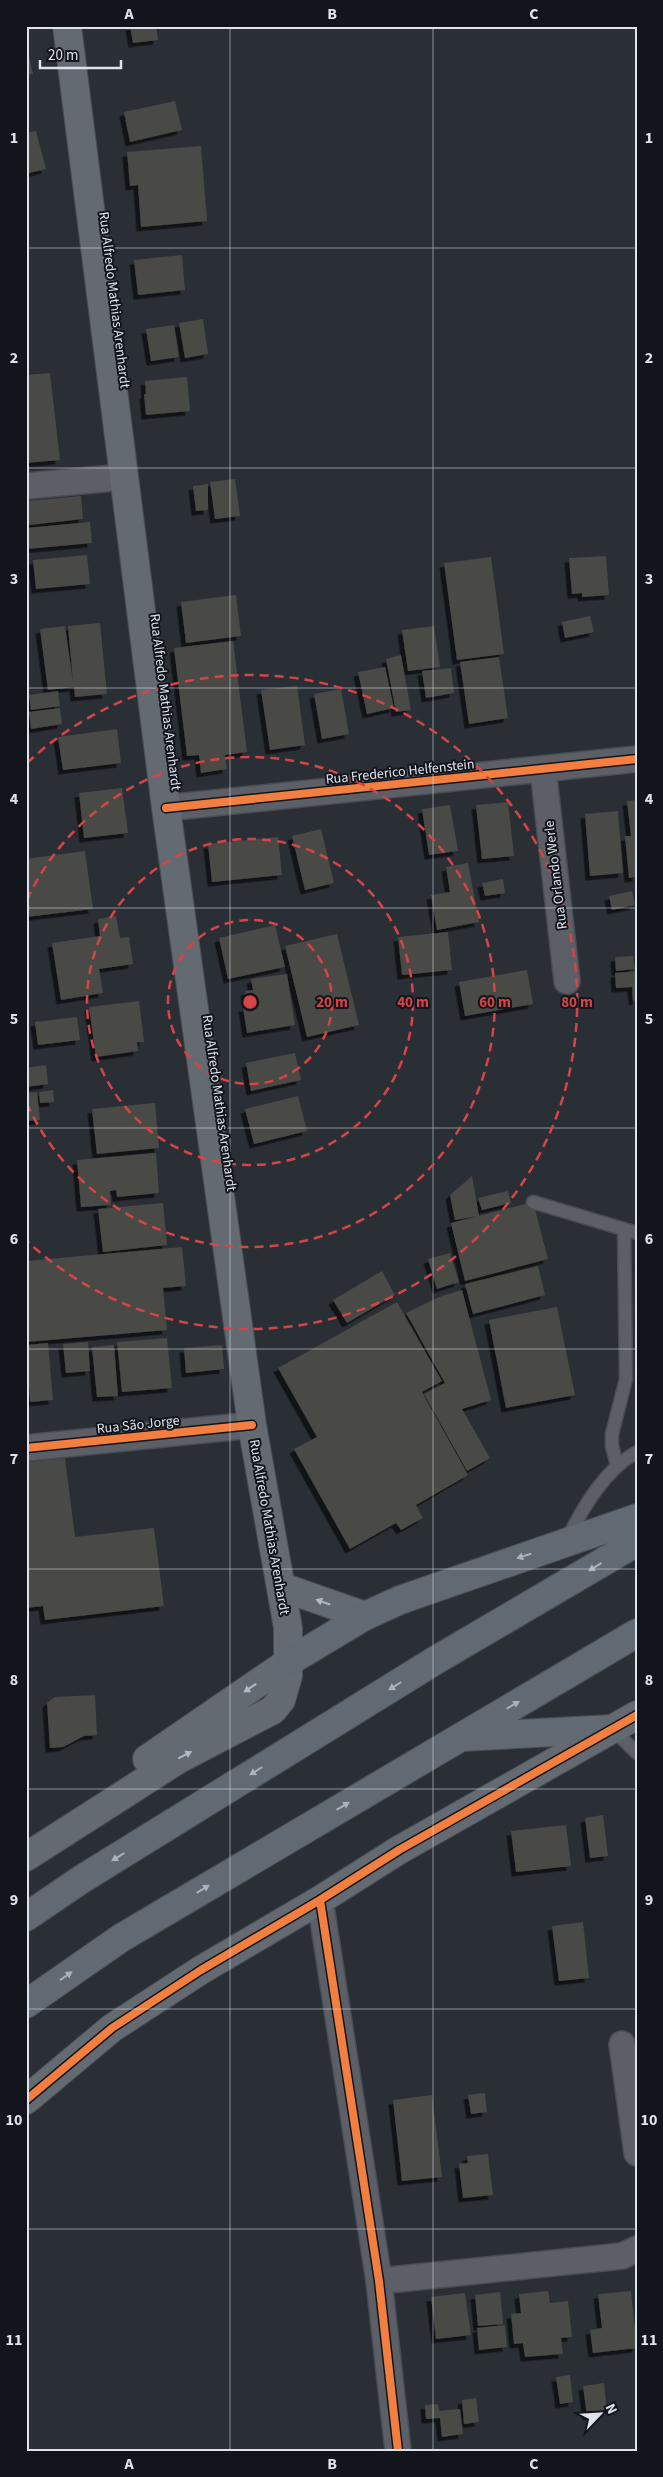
<svg xmlns="http://www.w3.org/2000/svg" width="663" height="2477" font-family="'Source Sans 3',sans-serif">
	<defs>
		<filter id="shadow"><feDropShadow dx="-4.5" dy="4.5" stdDeviation="0" flood-color="#0009"/></filter>
	</defs>
	<rect width="100%" height="100%" fill="#2a2f36"/>
	<path fill="#494845" filter="url(#shadow)" d="M130 26H156L158 40 133 43Z
		M26 42 33 74 26 75Z
		M175 101 182 130 130 142 124 112Z
		M36 131 46 169 26 174V133Z
		M201 146 207 221 141 227 138 185 130 186 127 152Z
		M182 255 185 290 138 295 134 260Z
		M203 319 208 354 185 358 179 323Z
		M174 325 179 357 151 361 146 329Z
		M50 373 60 460 26 463V375Z
		M187 377 190 411 146 415 144 394H146L145 381Z
		M235 479 240 516 215 519 210 482Z
		M208 484V510L196 511 193 486Z
		M81 496 83 519 29 525 27 501Z
		M90 522 92 543 27 549 26 528Z
		M87 555 90 584 36 589 33 560Z
		M606 556 609 595 582 597V593L572 594 569 558Z
		M491 557 504 654 457 660 444 563Z
		M236 595 241 636 186 643 181 602Z
		M590 616 594 632 565 638 562 622Z
		M100 623 107 694 75 697 74 687 48 690 40 629 65 626 73 682 68 626Z
		M434 626 440 667 408 671 402 630Z
		M233 641 247 752 225 755 227 769 201 773 199 755 187 756 174 648Z
		M401 655 411 710 396 712 386 659Z
		M499 657 508 718 469 724 460 662Z
		M385 667 394 708 367 714 358 672Z
		M451 668 454 693 426 698 422 671Z
		M297 686 305 745 270 750 261 690Z
		M341 689 349 734 322 739 314 694Z
		M58 691 60 706 31 710 29 695Z
		M60 708 62 724 31 729 29 712Z
		M117 729 121 763 63 770 58 737Z
		M122 788 128 833 84 838 79 793Z
		M637 800V877L629 878 625 836H631L627 801Z
		M508 802 514 856 482 859 476 805Z
		M450 805 458 851 429 855 422 809Z
		M618 811 623 873 590 876 585 814Z
		M321 829 334 883 305 890 292 836Z
		M278 837 282 875 212 882 208 844Z
		M85 851 93 909 26 917V859Z
		M468 863 479 922 437 930 431 895 450 892 446 867Z
		M503 879 505 893 485 896 482 883Z
		M632 891 635 905 612 910 609 896Z
		M116 916 120 938 129 937 133 964 99 969 103 993 61 1000 52 943 100 936 98 919Z
		M275 925 285 967 228 979 219 938Z
		M448 932 452 970 402 975 398 937Z
		M337 934 359 1025 307 1037 285 946Z
		M633 956 635 969 616 971 615 957Z
		M527 970 533 1004 465 1016 459 982Z
		M637 971V1000L633 1001 632 987 616 988 615 973Z
		M287 974 295 1025 247 1033 243 1007H248L245 991 253 990 251 979Z
		M139 1001 144 1042H137L138 1051 96 1057 89 1007Z
		M77 1017 80 1040 38 1045 35 1022Z
		M295 1053 301 1080 251 1091 246 1063Z
		M46 1065 48 1084 26 1087V1068Z
		M53 1090 54 1102 40 1103 39 1092Z
		M37 1092 40 1120 26 1121V1093Z
		M298 1096 307 1131 254 1144 245 1109Z
		M155 1103 159 1148 97 1154 92 1109Z
		M156 1153 159 1193 117 1197 116 1190 110 1191 111 1205 81 1207 77 1160Z
		M472 1176 479 1216 455 1220 450 1195Z
		M508 1191 511 1203 482 1210 478 1198Z
		M533 1202 548 1259 465 1281 451 1223Z
		M163 1203 167 1245 103 1252 98 1209Z
		M182 1247 186 1286 163 1288 167 1330 26 1342V1261Z
		M450 1253 459 1282 437 1289 428 1259Z
		M538 1266 545 1295 473 1314 465 1284Z
		M382 1271 395 1295 347 1323 333 1300Z
		M462 1290 491 1400 462 1409 490 1458 467 1471 424 1394 445 1383 406 1313 439 1297Z
		M397 1302 442 1381 422 1392 468 1475 416 1505 423 1518 401 1530 396 1523 350 1549 294 1449 317 1437 278 1368Z
		M557 1307 575 1395 506 1408 489 1320Z
		M167 1338 172 1388 122 1392 117 1342Z
		M88 1342 90 1371 66 1373 63 1344Z
		M48 1343 53 1400 30 1402 26 1345Z
		M114 1345 118 1396 97 1397 92 1347Z
		M222 1345 224 1369 186 1373 184 1348Z
		M26 1451 29 1462 65 1458 75 1537 154 1528 164 1606 45 1620 43 1606 26 1608Z
		M95 1695 97 1735 84 1736 63 1747 50 1748 47 1703 55 1697Z
		M603 1815 608 1856 590 1858 585 1818Z
		M566 1825 571 1866 516 1872 511 1831Z
		M583 1922 589 1978 559 1981 552 1926Z
		M485 2093 487 2112 471 2114 468 2095Z
		M432 2095 442 2177 402 2181 393 2100Z
		M488 2154 493 2195 463 2198 459 2164 468 2163 467 2156Z
		M548 2291 550 2303 568 2301 572 2337 561 2338 563 2354 525 2357 523 2343 514 2344 511 2314 521 2313 519 2294Z
		M631 2291 637 2348 593 2353 590 2330 602 2328 598 2294Z
		M500 2292 503 2324 478 2326 475 2295Z
		M465 2293 471 2335 436 2339 431 2297Z
		M505 2325 507 2347 479 2350 477 2328Z
		M570 2375 573 2402 560 2404 556 2377Z
		M604 2383 607 2413 587 2416 583 2386Z
		M476 2398 479 2422 464 2424 462 2400Z
		M438 2404 439 2411 460 2409 463 2434 442 2437 440 2418 426 2419 425 2405Z"/>
	<g fill="none" stroke-linecap="round" stroke-linejoin="round">
		<g stroke="#484c53" stroke-width="15">
			<path id="lane" d="M533 1202 637 1233
				M617 1465 612 1446V1434L626 1379 624 1229
				M566 1541C583 1508 604 1470 637 1452
				M612 1729 637 1753"/>
		</g>
		<g stroke="#484c53" stroke-width="28">
			<path id="street" d="M26 486 125 477
				M543 769 567 981
				M166 808 637 759
				M26 1448 252 1425
				M320 1900 379 2281 398 2451
				M622 2044 637 2153
				M379 2281 622 2256 637 2249"/>
		</g>
		<g stroke="#484c53" stroke-width="30">
			<path id="secondary" d="M282 1587 365 1616
				M147 1759 290 1661
				M26 1857 179 1759 273 1710 281 1700 288 1676V1628L252 1425 166 808 67 26
				M26 2100 112 2028 201 1970 320 1900 399 1850 637 1715"/>
		</g>
		<g stroke="#484c53" stroke-width="30">
			<path id="highway" d="M290 1661 365 1616 400 1600 637 1518
				M463 1737 612 1729
				M26 1917 82 1879 436 1660 637 1542
				M26 2004 121 1938 637 1633"/>
		</g>
		<use href="#lane" stroke="#5c6066" stroke-width="12"/>
		<use href="#street" stroke="#5c6066" stroke-width="25"/>
		<use href="#secondary" stroke="#646a72" stroke-width="28"/>
		<use href="#highway" stroke="#616973" stroke-width="28"/>
		<g stroke="#12161c" stroke-width="11">
			<path id="cycleway" d="M166 808 637 759
				M26 1448 252 1425
				M320 1900 379 2281 398 2451
				M26 2100 112 2028 201 1970 320 1900 399 1850 637 1715"/>
		</g>
		<use href="#cycleway" stroke="#f27e40" stroke-width="8"/>
	</g>
	<defs><path id="oneway-solid" d="M-6-.8H1V-3.2L6.5 0L1 3.2V.8H-6Z" transform="scale(1.25)"/></defs>
	<g fill="#abb2bc">
		<use href="#oneway-solid" transform="translate(524 1556) rotate(162)"/>
		<use href="#oneway-solid" transform="translate(595 1567) rotate(149)"/>
		<use href="#oneway-solid" transform="translate(395 1686) rotate(148)"/>
		<use href="#oneway-solid" transform="translate(513 1705) rotate(-30)"/>
		<use href="#oneway-solid" transform="translate(256 1771) rotate(148)"/>
		<use href="#oneway-solid" transform="translate(343 1806) rotate(-31)"/>
		<use href="#oneway-solid" transform="translate(118 1857) rotate(148)"/>
		<use href="#oneway-solid" transform="translate(203 1889) rotate(-31)"/>
		<use href="#oneway-solid" transform="translate(66 1976) rotate(-35)"/>
	</g>
	<g fill="#b3b9c2">
		<use href="#oneway-solid" transform="translate(323 1602) rotate(-161)"/>
		<use href="#oneway-solid" transform="translate(250 1688) rotate(146)"/>
		<use href="#oneway-solid" transform="translate(185 1755) rotate(-27)"/>
	</g>
	<path fill="none" stroke="#dde3ed" stroke-width="1" stroke-opacity="0.55" d="M230 26V2451M433 26V2451M26 248H637M26 468H637M26 688H637M26 908H637M26 1128H637M26 1349H637M26 1569H637M26 1789H637M26 2009H637M26 2229H637"/>
	<g fill="none" stroke="#d74446" stroke-width="2.5" stroke-dasharray="9 6">
		<circle cx="250" cy="1002" r="82"/>
		<circle cx="250" cy="1002" r="163"/>
		<path d="M27 900A245 245 0 1 1 27 1104"/>
		<path d="M27 763A327 327 0 1 1 27 1241"/>
	</g>
	<g text-anchor="middle" stroke-width="4" stroke-linejoin="round" paint-order="stroke">
		<g font-size="14" fill="#dde3ed" stroke="#12161c">
			<text transform="translate(115 300) rotate(83)" y="5">Rua Alfredo Mathias Arenhardt</text>
			<text transform="translate(166 702) rotate(83)" y="5">Rua Alfredo Mathias Arenhardt</text>
			<text transform="translate(400 771) rotate(-6)" y="5">Rua Frederico Helfenstein</text>
			<text transform="translate(555 875) rotate(-97)" y="5">Rua Orlando Werle</text>
			<text transform="translate(220 1103) rotate(82)" y="5">Rua Alfredo Mathias Arenhardt</text>
			<text transform="translate(138 1424) rotate(-6)" y="5">Rua São Jorge</text>
			<text transform="translate(270 1527) rotate(80)" y="5">Rua Alfredo Mathias Arenhardt</text>
		</g>
	</g>
	<circle cx="250" cy="1002" r="8" fill="#d74446" stroke="#12161c" stroke-width="2.5"/>
	<g font-size="15" text-anchor="middle" font-weight="bold" fill="#d74446" stroke="#12161c" stroke-width="4" stroke-linejoin="round" paint-order="stroke">
		<text x="332" y="1007">20 m</text>
		<text x="413" y="1007">40 m</text>
		<text x="495" y="1007">60 m</text>
		<text x="577" y="1007">80 m</text>
	</g>
	<rect width="663" height="2477" fill="none" stroke="#12161c" stroke-width="55"/>
	<g transform="translate(600 2414) rotate(65)" stroke="#12161c" stroke-width="4" paint-order="stroke">
	<path d="M0-4L9 19L0 12L-9 19Z" fill="#dde3ed"/>
	<text y="-8" font-size="14" font-weight="bold" text-anchor="middle" fill="#dde3ed">N</text>
	</g>
	<path d="M40 60v8h81v-8" fill="none" stroke="#dde3ed" stroke-width="2.5"/>
	<text x="48" y="60" font-size="15" fill="#dde3ed" stroke="#12161c" stroke-width="4" paint-order="stroke">20 m</text>
	<rect x="28" y="28" width="608" height="2422" fill="none" stroke="#dde3ed" stroke-width="2"/>
	<g font-size="16" text-anchor="middle" font-weight="bold" fill="#dde3ed">
		<text x="129" y="19">A</text>
		<text x="332" y="19">B</text>
		<text x="534" y="19">C</text>
		<text x="14" y="143">1</text>
		<text x="649" y="143">1</text>
		<text x="14" y="363">2</text>
		<text x="649" y="363">2</text>
		<text x="14" y="584">3</text>
		<text x="649" y="584">3</text>
		<text x="14" y="804">4</text>
		<text x="649" y="804">4</text>
		<text x="14" y="1024">5</text>
		<text x="649" y="1024">5</text>
		<text x="14" y="1244">6</text>
		<text x="649" y="1244">6</text>
		<text x="14" y="1464">7</text>
		<text x="649" y="1464">7</text>
		<text x="14" y="1685">8</text>
		<text x="649" y="1685">8</text>
		<text x="14" y="1905">9</text>
		<text x="649" y="1905">9</text>
		<text x="14" y="2125">10</text>
		<text x="649" y="2125">10</text>
		<text x="14" y="2345">11</text>
		<text x="649" y="2345">11</text>
		<text x="129" y="2469">A</text>
		<text x="332" y="2469">B</text>
		<text x="534" y="2469">C</text>
	</g>
</svg>
